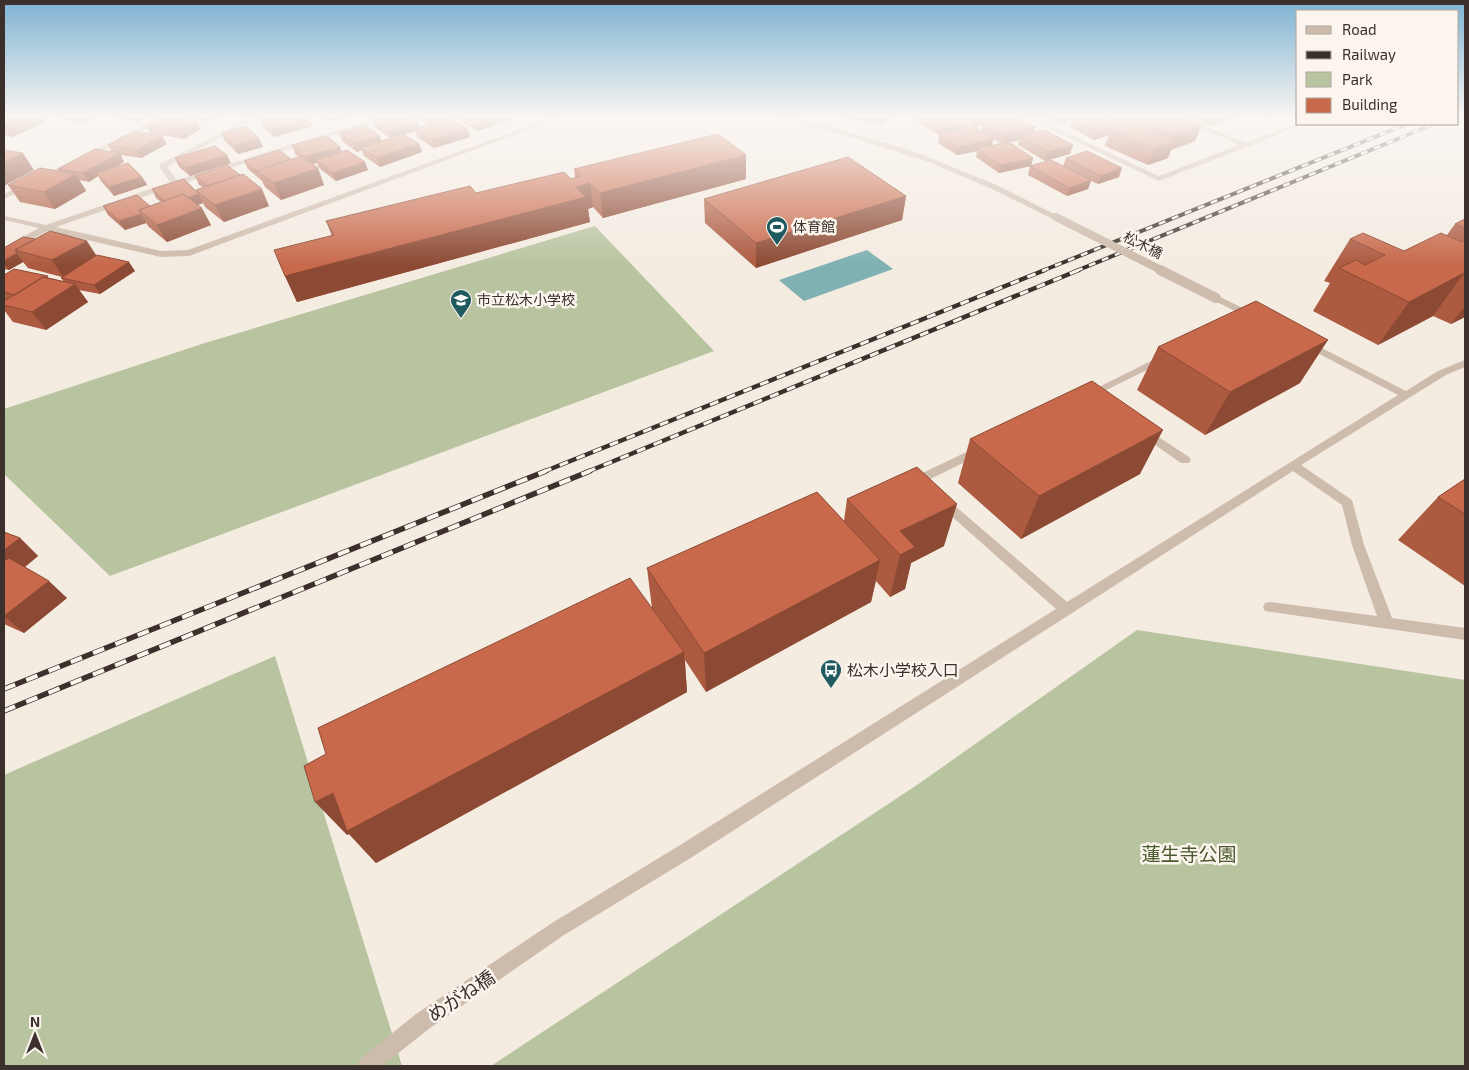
<svg xmlns="http://www.w3.org/2000/svg" width="1469" height="1070" font-family="'Exo 2','Noto Sans JP',sans-serif">
	<rect width="100%" height="100%" fill="#f4ebe1"/>
	<path fill="#b8c4a0" d="M595 226 714 351 110 576 4 474V409L205 343Z
		M1137 630 1465 680V1066H491L917 785Z
		M275 656 402 1066H4V775Z"/>
	<path fill="#7fb0b2" d="M867 250 893 269 804 301 779 280Z"/>
	<g fill="none" stroke-linecap="round" stroke-linejoin="round">
		<path fill="#cdbbac" fill-rule="evenodd" d="M164 116H172L4 199V194Z
			M253 116H260L167 167 177 180 383 116H392L178 185 56 227 161 251 188 250 557 116H565L189 256 161 257 48 231 4 253V247L39 228 4 220V216L46 225 170 182 159 166 160 164Z
			M771 116H781L834 128 913 151 997 185 1060 217 1053 219 992 189 929 162 857 139Z
			M1023 116H1031L1159 176 1239 145 1174 116H1182L1246 143 1298 123 1305 124 1159 181Z
			M1216 295 1255 314 1257 316 1255 318H1249L1213 300V296Z
			M1308 341 1406 391 1438 371 1465 360V367L1446 375 1301 465 1352 500 1364 545 1392 618 1465 628V640L1265 611 1263 607 1265 603 1270 602 1377 616 1352 545 1342 505 1293 471 689 859 564 935 430 1028 382 1066H357L360 1059 416 1014 552 923 677 847 1056 609 939 505 937 502 939 499H947L1067 602 1398 395 1304 346V342Z
			M1165 354 1169 355V359L1092 397 1088 398 1083 395Z
			M1145 428 1189 457 1191 460 1189 463H1181L1141 435 1139 432 1141 429Z
			M979 446 983 447 985 450 983 453 916 486 912 487 906 483 908 480Z"/>
		<g stroke="#3b302b" stroke-width="4">
			<path id="rail-far2" d="M1042 271 1407 124
				M1076 271 1434 124"/>
		</g>
		<g stroke="#3b302b" stroke-width="4.5">
			<path id="rail-far1" d="M543 472 1045 270
				M587 472 1079 270"/>
		</g>
		<g stroke="#3b302b" stroke-width="5.5">
			<path id="rail" d="M4 689 546 471
				M4 711 590 471"/>
		</g>
		<use href="#rail-far2" stroke="#fbf5ee" stroke-width="2.5" stroke-dasharray="7" stroke-linecap="butt"/>
		<use href="#rail-far1" stroke="#fbf5ee" stroke-width="3" stroke-dasharray="9" stroke-linecap="butt"/>
		<use href="#rail" stroke="#fbf5ee" stroke-width="4" stroke-dasharray="12" stroke-linecap="butt"/>
		<path stroke="#cdbbac" stroke-width="8" d="M1056 217 1163 271"/>
		<path stroke="#cdbbac" stroke-width="10" d="M1160 270 1216 298"/>
	</g>
	<path fill="#ac5a40" fill-rule="evenodd" d="M4 116 46 122 12 137 4 135Z
		M62 116H99L84 123 64 120Z
		M113 116H151L138 122 114 118Z
		M180 116H220L208 122 180 117Z
		M267 116H306L313 126 274 137 263 128 260 120 269 117Z
		M320 116H351L327 122Z
		M416 116H451V118L470 137 434 148 417 137 416 131 405 135 419 144 422 152 380 167 364 156 362 150 357 152 342 141 339 133 381 141 390 138 376 128 373 120 417 122 419 128 428 125Z
		M460 116H510L511 120 478 131 461 122Z
		M838 116H891L882 125Z
		M917 116H1002L1001 119 1035 127 1034 133 1073 145 1070 154 1045 161 1018 145 1019 140 1010 142 1033 158 1031 166 999 173 976 157 977 151 957 155 938 143 939 135 916 121ZM968 124 973 126 967 128ZM982 125 981 131 975 128ZM993 139 1001 143 992 145Z
		M1044 116H1100L1118 127 1122 125 1103 117 1104 116H1162H1161L1195 141 1171 150 1168 158 1148 165 1105 146 1109 135 1094 140 1070 127 1072 121 1060 124Z
		M1187 116H1235V117L1210 126Z
		M145 124 201 129 184 139 150 133Z
		M221 133 263 147 238 154 225 141Z
		M162 136 167 144 141 158 120 155 124 162 116 167 142 177 147 185 114 196 101 181 98 176 89 182 79 180 86 191 55 209 20 202 8 185 60 172 58 169 112 152 108 145Z
		M292 145 340 147 341 151 368 170 336 181 319 168 317 163 312 164 324 185 281 200 265 187 262 181 248 169 244 161 291 159 299 157 295 154Z
		M746 155V179L603 218 593 207 588 209 590 222 297 302 285 276 332 236 326 221 476 193 571 179 575 178 574 169Z
		M175 158 231 163 190 176 179 167Z
		M1066 158 1119 177 1098 184 1091 181 1088 189 1067 196 1028 175 1030 166H1063Z
		M195 176 269 206 224 222 205 207 203 203 198 205 211 225 167 242 149 227 146 223 125 230 108 215 103 206H150L161 202 156 198 152 189 198 193 196 190 203 187 199 185Z
		M906 196 902 220 756 268 705 223 704 199Z
		M1465 219V317L1451 324 1433 316 1378 345 1313 311 1330 283 1324 281 1350 239 1404 251 1447 235 1455 224Z
		M4 248 96 256 135 271 100 294 79 290 88 302 46 330 13 322 4 310V301L6 300H4V275L50 278 64 282 61 278 62 277 28 268 23 262 9 270 4 269Z
		M1158 347 1300 383 1205 435 1137 390Z
		M970 439 1140 474 1021 539 958 483Z
		M1465 479V586L1398 540 1438 497Z
		M847 499 944 546 911 563 905 589 890 597 876 581 871 602 706 692 685 660 687 692 376 863 349 834 347 835 652 608 647 568 844 521Z
		M4 532 20 538 38 556 25 567 67 598 24 633 4 624Z"/>
	<path fill="#8c4a34" d="M14 116H42L46 122 12 137 4 125V120Z
		M79 116H99L84 123Z
		M135 116H151L138 122Z
		M205 116H220L208 122Z
		M324 116H351L327 122Z
		M430 116H451V118L429 125 426 117Z
		M498 116H510L511 120 478 131 476 123Z
		M883 116H891L882 125Z
		M989 116H1002L1001 119 982 124V125L975 128 977 119Z
		M1062 116H1085L1073 119 1072 121 1060 124Z
		M1139 116H1162L1159 122H1144L1142 128 1133 131Z
		M1219 116H1235V117L1210 126 1213 117Z
		M310 118 313 126 274 137 271 129Z
		M197 121 201 129 184 139 180 130Z
		M417 122 419 130 415 129 416 131 391 139 389 131Z
		M968 123 966 131 942 137 944 129Z
		M1119 125 1117 132 1111 129 1109 135 1094 140 1097 131Z
		M1202 125 1195 141 1171 150 1168 158 1148 165 1154 149 1170 143 1173 135Z
		M1035 127 1033 136 1020 137 1019 140 1003 144 1005 136Z
		M468 129 470 137 434 148 432 140Z
		M162 136 167 144 141 158 136 150Z
		M380 136 382 144 361 148 362 150 357 152 354 143Z
		M259 138 263 147 238 154 234 145Z
		M993 139 991 147 977 149V151L957 155 959 147Z
		M419 144 422 152 380 167 377 158Z
		M1073 145 1070 154 1045 161 1048 152Z
		M340 147 343 155 316 160 317 163 308 166 304 157Z
		M23 153 34 170 4 186V163Z
		M120 153 124 162 99 176 96 173 98 176 89 182 83 173Z
		M227 155 231 163 190 176 186 168Z
		M746 155V179L603 218 600 193Z
		M1033 158 1031 166 999 173 1001 165Z
		M365 162 368 170 336 181 333 173Z
		M318 168 324 185 281 200 274 183Z
		M1122 168 1119 177 1098 184 1101 176Z
		M76 174 86 191 55 209 44 192Z
		M142 177 147 185 114 196 109 187Z
		M1091 180 1088 189 1067 196 1070 188Z
		M590 183 593 207 588 209 590 222 297 302 285 276Z
		M262 189 269 206 224 222 215 205Z
		M199 194 203 203 172 213 167 204Z
		M906 196 902 220 756 268V243Z
		M202 208 211 225 167 242 157 225Z
		M141 214 146 223 125 230 119 221Z
		M87 241 98 258 64 278 52 260Z
		M17 253 23 262 9 270 4 263V261Z
		M129 262 135 271 100 294 94 285Z
		M1464 273 1433 316 1378 345 1409 302Z
		M75 284 88 302 46 330 32 312Z
		M1465 306V317L1451 324Z
		M1328 340 1300 383 1205 435 1230 392Z
		M1163 430 1140 474 1021 539 1039 496Z
		M957 504 944 546 911 563 905 589 890 597 900 555V531Z
		M20 538 38 556 4 584V550Z
		M880 560 871 602 706 692 704 653Z
		M49 581 67 598 24 633 4 616Z
		M684 652 687 692 376 863 349 834 347 835 315 802 333 793Z"/>
	<path fill="#c8694b" stroke="#8c4a34" d="M4 116H14L4 120Z
		M162 116H163L197 121 180 130 145 124Z
		M276 116H306L310 118 271 129 260 120Z
		M388 116H407L417 122 389 131 373 120Z
		M463 116H498L476 123Z
		M922 116H956L968 123 944 129Z
		M969 116H989L977 119Z
		M1013 116 1035 127 1005 136 982 124Z
		M1085 116H1100L1119 125 1097 131 1073 119Z
		M1164 116H1180L1202 125 1173 135 1144 122Z
		M1209 116H1219L1213 117Z
		M450 118 468 129 432 140 415 129Z
		M1131 122 1174 141 1154 149 1111 129Z
		M364 125 380 136 354 143 339 133Z
		M246 126 259 138 234 145 221 133Z
		M973 126 993 139 959 147 939 134Z
		M1044 130 1073 145 1048 152 1020 137Z
		M134 131 162 136 136 150 108 145Z
		M403 134 419 144 377 158 361 148Z
		M718 134 746 155 600 193 590 183 576 187 586 197 285 276 274 250 334 235 326 221 470 186 476 193 564 172 571 179 581 176 574 169Z
		M327 136 340 147 304 157 292 145Z
		M1009 142 1033 158 1001 165 977 149Z
		M215 146 227 155 186 168 175 158Z
		M95 149 120 153 83 173 58 169Z
		M4 150 23 153 4 163Z
		M279 150 291 159 257 171 258 172 244 161Z
		M347 150 365 162 333 173 316 160Z
		M1087 151 1122 168 1101 176 1066 158Z
		M301 156 318 168 274 183 257 171Z
		M848 157 906 196 756 243 704 199Z
		M1051 160 1091 180 1070 188 1030 166Z
		M128 163 142 177 109 187 96 173Z
		M227 165 240 175 208 186 195 176Z
		M40 168 76 174 44 192 8 185Z
		M243 174 262 189 215 205 196 190Z
		M184 179 199 194 188 198 183 194 164 201 152 189Z
		M183 194 202 208 157 225 139 210Z
		M137 195 150 206 139 210 141 214 119 221 103 206Z
		M1465 219V228L1455 224Z
		M50 231 87 241 52 260 15 250Z
		M1363 233 1404 251 1441 233 1462 242 1465 240V274L1464 273 1409 302 1339 268 1356 260 1365 265 1385 255 1350 239Z
		M23 237 35 239 15 250 17 253 4 261V248Z
		M97 255 129 262 94 285 61 278Z
		M14 269 48 276 47 278 43 277 15 295 4 292V275Z
		M43 277 75 284 32 312 4 305V301Z
		M1256 301 1328 340 1230 392 1158 347Z
		M1092 381 1163 430 1039 496 970 439Z
		M917 467 957 504 900 531 915 547 900 555 847 499Z
		M1465 479V514L1438 497Z
		M817 492 880 560 704 653 647 568Z
		M4 532 20 538 4 550Z
		M9 558 49 581 4 616V561Z
		M630 578 684 652 347 831 333 793 315 802 304 766 326 754 318 728Z"/>
	<linearGradient id="sky" x2="0" y2="1"><stop stop-color="#7eb2d2"/><stop offset="0.44" stop-color="#faf6f2"/><stop offset="1" stop-color="#faf6f2" stop-opacity="0"/></linearGradient>
	<rect width="1469" height="265" fill="url(#sky)"/>
	<defs>
		<g id="stadium-pin" transform="scale(1.125)"><path d="M0 17L-7.5 6A9.5 9.5 0 1 1 7.5 6Z" fill="#1f5a5e" stroke="#fbf5ee"/><path d="M0-5a6.5 5 0 1 0 0 10a6.5 5 0 1 0 0-10ZM-3.5-1.8h7v3.6h-7Z" fill="#fff"/></g>
		<g id="school-pin" transform="scale(1.125)"><path d="M0 17L-7.5 6A9.5 9.5 0 1 1 7.5 6Z" fill="#1f5a5e" stroke="#fbf5ee"/><path d="M0-5L7-2L0 1L-7-2ZM-4 1L0 2.5L4 1V4Q0 6-4 4Z" fill="#fff"/></g>
		<g id="bus-pin" transform="scale(1.125)"><path d="M0 17L-7.5 6A9.5 9.5 0 1 1 7.5 6Z" fill="#1f5a5e" stroke="#fbf5ee"/><path d="M-5-6H5V4H4V6H2V4H-2V6H-4V4H-5ZM-3.5-4V0h7V-4ZM-3.5 1.2v1.5H-2V1.2ZM2 1.2v1.5H3.5V1.2Z" fill="#fff"/></g>
	</defs>
	<g fill-rule="evenodd">
		<use href="#stadium-pin" x="777" y="227"/>
		<use href="#school-pin" x="461" y="300"/>
		<use href="#bus-pin" x="831" y="670"/>
	</g>
	<g text-anchor="middle" stroke-width="5" stroke-linejoin="round" paint-order="stroke">
		<g font-size="14" fill="#3b302b" stroke="#fbf5ee" text-anchor="start">
			<text x="793" y="232">体育館</text>
			<text x="477" y="305">市立松木小学校</text>
		</g>
		<g font-size="14" fill="#3b302b" stroke="#fbf5ee">
			<text transform="translate(1143 245) rotate(27)" y="5">松木橋</text>
		</g>
		<g font-size="16" fill="#3b302b" stroke="#fbf5ee" text-anchor="start">
			<text x="847" y="676">松木小学校入口</text>
		</g>
		<g font-size="19" fill="#4a5a2e" stroke="#fbf5ee">
			<text x="1189" y="861">蓮生寺公園</text>
		</g>
		<g font-size="19" fill="#3b302b" stroke="#fbf5ee">
			<text transform="translate(461 996) rotate(-34)" y="7">めがね橋</text>
		</g>
	</g>
	<rect width="1469" height="1070" fill="none" stroke="#3b302b" stroke-width="10"/>
	<rect x="1296" y="10" width="162" height="115" fill="#fbf5ee" stroke="#aea6a0"/>
	<rect x="1306" y="26" width="25" height="8" fill="#cdbbac" stroke="#aea6a0"/>
	<text x="1342" y="35" font-size="15" fill="#3b302b">Road</text>
	<rect x="1306" y="51" width="25" height="8" fill="#3b302b" stroke="#aea6a0"/>
	<text x="1342" y="60" font-size="15" fill="#3b302b">Railway</text>
	<rect x="1306" y="72" width="25" height="15" fill="#b8c4a0" stroke="#aea6a0"/>
	<text x="1342" y="85" font-size="15" fill="#3b302b">Park</text>
	<rect x="1306" y="98" width="25" height="15" fill="#c8694b" stroke="#aea6a0"/>
	<text x="1342" y="110" font-size="15" fill="#3b302b">Building</text>
	<g transform="translate(35 1035)" stroke="#fbf5ee" stroke-width="4" paint-order="stroke">
	<path d="M0-4L9 19L0 12L-9 19Z" fill="#3b302b"/>
	<text y="-8" font-size="14" font-weight="bold" text-anchor="middle" fill="#3b302b">N</text>
	</g>
</svg>
